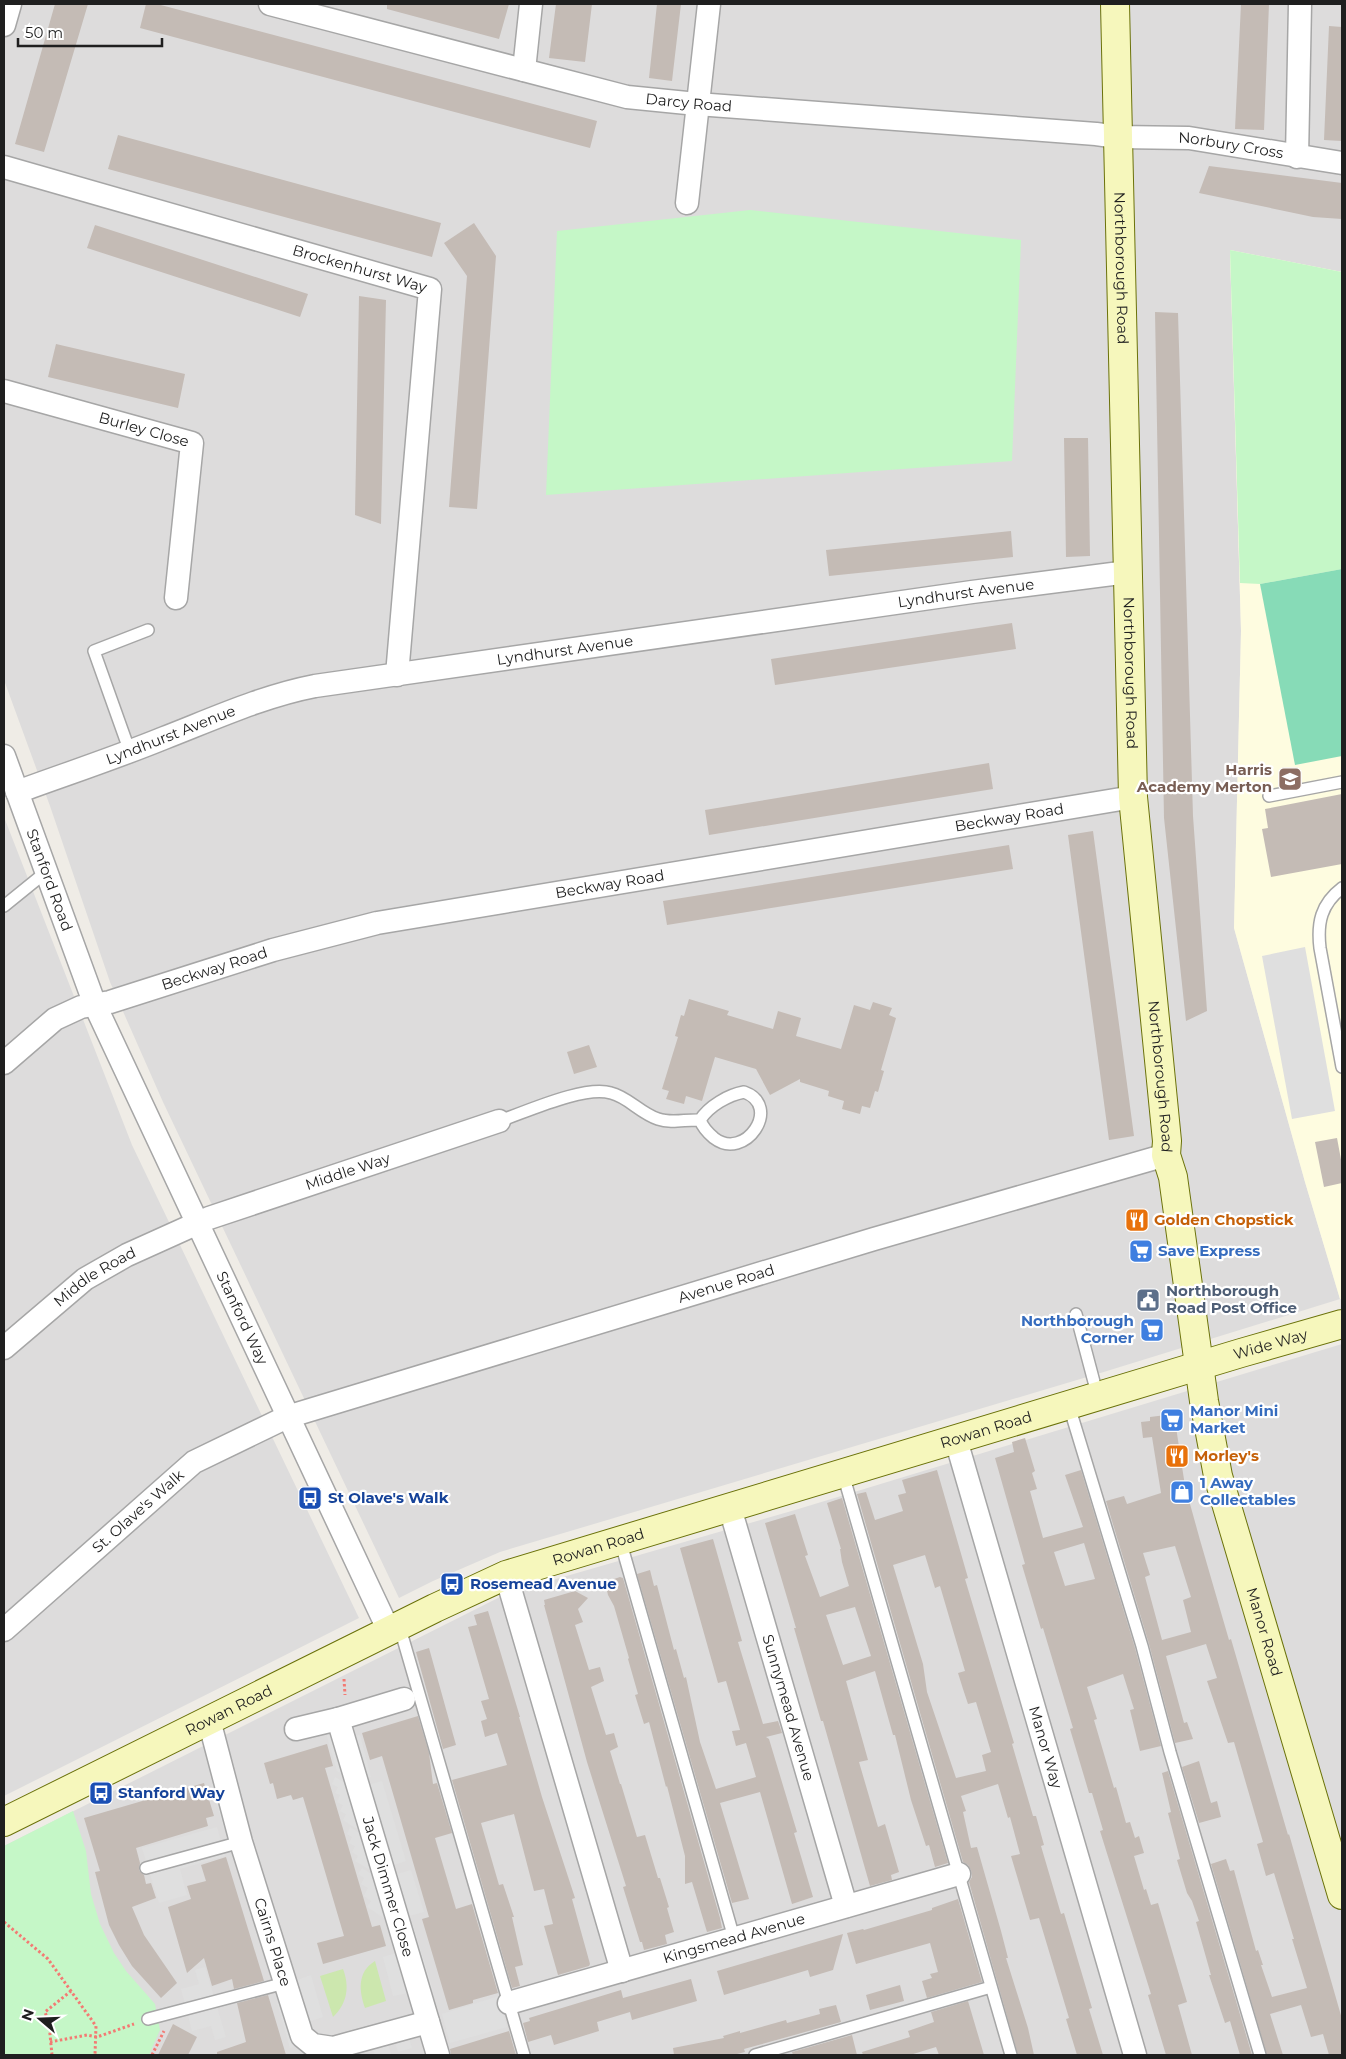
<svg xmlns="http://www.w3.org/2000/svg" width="1346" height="2059" font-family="Montserrat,sans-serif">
	<rect width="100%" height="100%" fill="#efece6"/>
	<path fill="#dddcdc" d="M4 4H1342V272L1230 251 1241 631 1234 928 1305 1182 1340 1299 1107 1371 500 1552 433 1581 399 1598 163 1102 110 982 50 806 4 680Z
		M4 817 132 1145 359 1618 4 1796Z
		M1342 1344V2055H4V1846L500 1597 532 1586 795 1510Z"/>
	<path fill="#fefce0" d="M1230 250 1342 272V1299H1340L1305 1182 1234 928 1241 631Z"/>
	<path fill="#cce7ae" d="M375 1961 386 2001 365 2008C359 1991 357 1972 375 1961Z
		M343 1969C350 1987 347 2004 333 2017L320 1976Z"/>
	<path fill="#c5f7c7" d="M750 210 1021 240 1012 461 546 495 557 231Z
		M1230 250 1342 272V569L1260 584 1240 583Z
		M73 1811 86 1851 91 1894 100 1924 114 1953 126 1971 155 2004 160 2030 149 2055H4V1846Z"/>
	<path fill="#87dbb7" d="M1342 569V756L1295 765 1260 584Z"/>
	<path fill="#dfdfdf" d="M1305 947 1335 1111 1292 1119 1262 956Z
		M326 1733 333 1737 344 1775 337 1771Z
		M360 1735 371 1777 366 1779 354 1736Z
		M335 1777 347 1784 360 1831 343 1820 346 1814 340 1811 343 1805 337 1802 340 1795 335 1793 338 1787 332 1784Z
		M382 1781 406 1861 391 1866 368 1785Z
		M218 1782 231 1826 224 1829 211 1785Z
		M217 1827 225 1856 180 1869 187 1895 159 1903 142 1848Z
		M350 1827 361 1834 372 1871 355 1861 358 1856 352 1852 355 1846 349 1843 352 1837 347 1834Z
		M362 1868 373 1875 387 1920 367 1907 371 1901 364 1896 368 1888 361 1884 364 1878 358 1874Z
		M411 1870 424 1912 405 1917 394 1875Z
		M413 1925 433 1990 427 1992 407 1926Z
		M396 1953 408 1993 393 1996 383 1957Z
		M205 1967 226 2037 215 2040 211 2026 192 2031 181 1989 199 1984 195 1970Z
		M311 1975 323 2017 308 2022 297 1980Z
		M499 1996 507 2027 450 2043 442 2014Z
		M282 2002 296 2046 290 2048 277 2003Z
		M408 2034 412 2048 398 2052 394 2039Z
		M387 2041 391 2054 375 2055 372 2046Z"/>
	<path fill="#c4bbb5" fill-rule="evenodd" d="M55 4H88L44 152 15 144Z
		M146 4H157L597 121 590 148 140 28Z
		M387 4H509L499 39 387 9Z
		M556 4H592L585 62 549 58Z
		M657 4H681L672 81 649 78Z
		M1241 4H1269L1264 130 1235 129Z
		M1329 26 1342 27V141L1324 140Z
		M118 135 441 223 432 257 108 169Z
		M1209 166 1342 183V219L1313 217 1199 193Z
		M474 223 496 256 477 509 449 507 467 276 444 243Z
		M95 225 308 294 300 317 87 248Z
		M359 296 386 300 381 524 355 515Z
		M1155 312 1178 313 1193 816 1207 1011 1186 1021 1164 818Z
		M56 344 185 374 178 408 48 377Z
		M1064 438H1088L1090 556 1066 557Z
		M1011 531 1013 557 829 576 826 550Z
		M1012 623 1016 649 775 685 771 659Z
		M989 763 993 789 709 835 705 810Z
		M1342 794V864L1271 877 1262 829 1268 828 1265 809Z
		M1093 831 1134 1136 1109 1140 1068 835Z
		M1009 845 1013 869 667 925 663 901Z
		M689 999 729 1011 727 1015 773 1029 778 1011 801 1018 796 1036 841 1049 854 1005 870 1010 873 1002 892 1008 889 1015 896 1018 881 1070 884 1071 878 1092 875 1091 870 1108 862 1106 860 1114 842 1109 844 1101 828 1096 829 1091 800 1082V1079L770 1095 756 1069 715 1057 702 1101 686 1096 684 1104 666 1099 669 1091 662 1089 678 1037 675 1036 681 1015 684 1016Z
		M589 1045 597 1067 574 1074 567 1052Z
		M1337 1138 1342 1165V1183L1324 1187 1315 1142Z
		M1174 1414 1185 1486 1200 1540 1229 1640 1231 1639 1288 1835 1289 1834 1342 2019V2055H1329L1323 2034 1311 2037 1301 2005 1270 2014 1283 2055H1267L1211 1864 1226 1859 1230 1871 1234 1870 1256 1951 1258 1950 1263 1965H1261L1272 1997 1307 1988 1292 1939H1294L1274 1873 1266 1876 1257 1844 1263 1842 1234 1742 1228 1743 1207 1681 1217 1678 1206 1644 1166 1656 1184 1723 1187 1722 1193 1739 1175 1743 1149 1644 1106 1501 1124 1496 1127 1504 1161 1493 1152 1437 1143 1438 1141 1422 1150 1421V1417ZM1175 1546 1191 1597 1183 1600 1191 1632 1162 1640 1145 1577 1150 1575 1143 1553Z
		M1025 1438 1035 1471 1032 1473 1037 1489 1030 1491 1043 1538 1083 1527 1065 1475 1081 1470 1135 1648 1161 1746 1140 1751 1130 1710 1134 1709 1123 1674 1087 1687 1097 1719 1094 1720 1114 1788 1116 1787 1126 1823 1130 1822 1135 1838 1139 1836 1144 1853 1134 1856 1144 1890 1146 1889 1151 1905 1158 1903 1187 2002 1178 2005 1192 2055H1166L1148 1995 1151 1994 1100 1831 1103 1830 1092 1793H1089L1070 1729 1073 1728 1043 1628 1041 1629 1022 1565 1025 1564 995 1458 1014 1452 1012 1442ZM1084 1543 1095 1579 1065 1586 1054 1552Z
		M937 1470 968 1578 965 1579 1014 1743 1012 1744 1033 1816H1036L1044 1845 1041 1846 1061 1914 1064 1913 1092 2008 1089 2009 1103 2055H1077L1066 2019 1069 2018 1039 1918 1030 1920 1011 1856 1020 1854 1010 1817 1008 1818 998 1784 961 1796 966 1811 963 1812 971 1848 977 1847 1001 1931 1008 1958H1006L1028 2028 1034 2055H1018L969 1882 972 1877 971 1870 968 1865 963 1862 857 1494 866 1492 875 1520 903 1511 898 1495 906 1493 902 1480ZM925 1555 935 1588 940 1586 965 1671 958 1673 963 1689 968 1704 976 1702 991 1752 982 1755 986 1771 956 1778 927 1692 923 1664 893 1565Z
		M842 1498 948 1863 935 1867 929 1845 926 1846 911 1800 895 1735H893L875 1671 846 1681 868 1760 859 1762 878 1827 885 1824 899 1872 891 1875 892 1880 870 1886 823 1721H821L794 1628H796L765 1523 795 1514 808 1555 805 1556 820 1597 849 1586 842 1562 840 1549H841L827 1503ZM855 1607 871 1656 843 1665 826 1615Z
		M713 1539 742 1641 738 1642 763 1724 778 1721 782 1733 766 1737 769 1739 797 1832 794 1833 813 1897 792 1904 760 1792 720 1803 749 1899 732 1903 637 1574 650 1570 654 1586 657 1585 674 1650 676 1649 684 1678 686 1677 700 1742 716 1789 756 1777 746 1743 736 1746 732 1731 740 1730 726 1681 718 1683 680 1548Z
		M620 1577 623 1578 720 1918 722 1928 707 1932 692 1882 685 1884V1856L667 1786 666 1787 649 1722 644 1724 635 1695 638 1694 628 1659 629 1658 614 1606 608 1595 605 1582Z
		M575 1591 588 1598 578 1609 583 1622 575 1625 589 1670 600 1667 604 1681 591 1687 606 1735 614 1733 618 1747 610 1751 620 1784H621L637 1837 645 1835 658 1878H660L669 1907 667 1908 674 1932 665 1935 667 1944 644 1950 642 1942H640L623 1887 626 1886 587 1762 544 1605H545L544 1600Z
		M488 1611 520 1717H519L542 1797 575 1898 572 1899 590 1964 589 1966 558 1975 544 1926 553 1924 544 1889 534 1891 514 1814 481 1823 499 1885 503 1884 514 1917H512L523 1965 515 1967 520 1986 512 1988 452 1780 507 1765 497 1733 485 1737 481 1721 487 1719 481 1701 489 1699 468 1627 477 1625 474 1615Z
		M429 1648 456 1745 443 1749 416 1652Z
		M418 1716 429 1753 433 1784 437 1783 452 1833 435 1838 456 1909 472 1904 498 1993 473 2000V2003L449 2010 422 1919 429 1917 382 1756 370 1760 362 1733Z
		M327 1744 333 1766 325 1768 372 1927 380 1925 386 1946 323 1964 317 1943 344 1936 303 1797 293 1800 291 1795 277 1799 273 1783 270 1784 264 1763Z
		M1199 1761 1211 1803 1217 1801 1221 1817 1199 1823 1182 1767Z
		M1168 1771 1252 2055H1240L1230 2021 1225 2023 1209 1975H1211L1196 1922 1199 1921 1192 1901 1187 1893 1177 1860 1180 1859 1168 1813 1171 1812 1162 1773Z
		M204 1783 214 1816 206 1818 208 1826 136 1848 140 1863 139 1870 144 1875 146 1884 151 1883 156 1898 132 1907 144 1935 177 1983 161 1998 132 1966 119 1945 109 1925 95 1872 100 1871 84 1818Z
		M226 1857 264 1981 234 1989 232 1979 212 1986 204 1958 187 1973 168 1907 191 1899 187 1886 206 1881 201 1865Z
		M958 1899 982 1982 927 1998 922 1981 932 1978 930 1974 938 1972 930 1943 856 1964 847 1933 863 1929 864 1930 932 1910V1908Z
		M843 1934 833 1970 810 1977 808 1970 724 1995 717 1971Z
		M691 1979 697 2001 632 2020 630 2012 597 2022 599 2031 554 2045 551 2035 528 2042 523 2023 530 2021 529 2018 621 1990 623 1998Z
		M900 1985 904 2001 870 2010 866 1995Z
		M268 1995 286 2055H217V2052L246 2042 237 2003Z
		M968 2001 984 2055H939L936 2047 910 2055H863L862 2052 910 2037 908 2031 934 2022 931 2012Z
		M836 2005 841 2022 744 2049 745 2052 733 2055H674L673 2048 724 2038 723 2036 740 2031V2033L786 2020 787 2023 820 2014 819 2009Z
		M173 2024 197 2037 188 2055H158Z
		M509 2031 516 2055H451L450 2049Z
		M852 2035 857 2055H793L792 2052Z"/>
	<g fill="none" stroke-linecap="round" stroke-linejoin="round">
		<g stroke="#a6a6a6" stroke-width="14">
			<path id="lane" d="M130 752 94 651 148 630
				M1269 796 1342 782
				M1342 888C1321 904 1317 923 1320 948L1342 1067
				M4 906 46 872
				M744 1092C783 1106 745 1162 714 1138 708 1133 703 1128 700 1120 709 1106 728 1095 744 1092Z
				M499 1121C526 1112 584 1085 611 1093 628 1097 640 1113 658 1119 672 1124 686 1119 700 1120
				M1076 1314 1098 1397
				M1069 1406 1142 1646 1170 1752 1260 2055
				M843 1474 1011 2055
				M620 1540 734 1938
				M399 1625 524 2055
				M146 1868 241 1842
				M148 2019 285 1983
				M755 2055 991 1987"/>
		</g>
		<g stroke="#a6a6a6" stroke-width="25">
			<g id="street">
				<path id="s1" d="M270 4 627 97 697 104 1096 134 1118 137 1189 138 1342 163"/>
				<path d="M4 25 10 4"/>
				<path d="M524 70 531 4"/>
				<path d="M1297 157 1300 4"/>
				<path id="s2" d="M4 167 430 289 397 675"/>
				<path d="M687 203 709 4"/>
				<path id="s3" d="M4 391 192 443 176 598"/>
				<path id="s4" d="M4 756 95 1005 389 1631"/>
				<path id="s5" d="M17 792C66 774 115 758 164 738 213 719 263 696 315 686L972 592 1128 572"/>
				<path id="s6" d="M4 1063 55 1019 81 1007 110 1002 273 950 377 923 1133 797"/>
				<path id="s7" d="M4 1348 85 1279 127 1255 209 1218 499 1121"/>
				<path id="s8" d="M956 1440 1135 2055"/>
				<path id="s9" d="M730 1508 846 1906"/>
				<path d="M506 1575 622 1971"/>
				<path id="s10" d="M4 1630 194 1462 287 1417 874 1239 1166 1155"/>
				<path id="s11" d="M338 1719 438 2055"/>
				<path id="s12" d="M209 1720 241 1842 302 2036 313 2045 333 2048 428 2022"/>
				<path d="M296 1729 338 1719 404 1699"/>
				<path id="s13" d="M509 2003 959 1874"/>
			</g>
		</g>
		<g stroke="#6b720a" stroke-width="30">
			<g id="secondary">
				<path id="s14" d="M1115 4 1133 797 1167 1141 1166 1155 1173 1177 1204 1401 1218 1476 1342 1895"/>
				<path id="s15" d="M4 1822 435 1608 506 1575 1241 1353 1342 1324"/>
			</g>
		</g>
		<path stroke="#f37a73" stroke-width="3" stroke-dasharray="2.5 2.5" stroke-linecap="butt" d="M344 1679 345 1695
			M4 1922 48 1959 96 2026 95 2055
			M50 2042 87 2035 97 2037 134 2024
			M52 2055 49 2024 45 2012 71 1991
			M152 2055 164 2031"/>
		<use href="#lane" stroke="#fff" stroke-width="11"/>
		<use href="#street" stroke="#fff" stroke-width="22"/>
		<use href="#secondary" stroke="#f6f7bc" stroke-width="28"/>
	</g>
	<defs>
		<g id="school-square" transform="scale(1.25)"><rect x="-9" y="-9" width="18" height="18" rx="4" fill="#8d6e63" stroke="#fff"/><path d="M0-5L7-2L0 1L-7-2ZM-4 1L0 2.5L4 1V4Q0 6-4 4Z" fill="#fff"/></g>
		<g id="restaurant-square" transform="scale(1.25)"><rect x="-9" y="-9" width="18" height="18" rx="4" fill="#e8710a" stroke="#fff"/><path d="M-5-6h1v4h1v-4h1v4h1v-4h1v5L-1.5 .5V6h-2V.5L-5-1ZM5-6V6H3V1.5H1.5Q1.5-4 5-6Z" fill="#fff"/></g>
		<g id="supermarket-square" transform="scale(1.25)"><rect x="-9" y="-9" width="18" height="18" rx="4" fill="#3f7fe0" stroke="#fff"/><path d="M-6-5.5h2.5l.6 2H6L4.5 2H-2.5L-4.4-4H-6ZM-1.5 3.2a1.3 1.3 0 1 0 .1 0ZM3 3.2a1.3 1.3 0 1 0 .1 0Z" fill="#fff"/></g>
		<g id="civic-square" transform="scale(1.25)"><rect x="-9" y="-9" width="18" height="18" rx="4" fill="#5c6f8a" stroke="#fff"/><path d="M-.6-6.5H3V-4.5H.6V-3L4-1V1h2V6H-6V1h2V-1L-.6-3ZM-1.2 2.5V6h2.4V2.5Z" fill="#fff"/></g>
		<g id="shop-square" transform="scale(1.25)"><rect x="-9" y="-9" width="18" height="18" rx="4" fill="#3f7fe0" stroke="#fff"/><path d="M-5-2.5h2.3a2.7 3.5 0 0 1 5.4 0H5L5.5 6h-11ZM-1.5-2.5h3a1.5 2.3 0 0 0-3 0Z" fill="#fff"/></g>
		<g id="bus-square" transform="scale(1.25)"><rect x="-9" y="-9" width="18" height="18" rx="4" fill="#1a4fb4" stroke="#fff"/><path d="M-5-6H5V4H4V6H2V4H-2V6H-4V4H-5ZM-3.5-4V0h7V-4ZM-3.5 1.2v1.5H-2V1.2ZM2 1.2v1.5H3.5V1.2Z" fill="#fff"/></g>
	</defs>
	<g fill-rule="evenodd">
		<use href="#school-square" x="1290" y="779"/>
		<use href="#restaurant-square" x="1137" y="1220"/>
		<use href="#supermarket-square" x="1141" y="1251"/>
		<use href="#civic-square" x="1148" y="1300"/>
		<use href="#supermarket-square" x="1152" y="1330"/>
		<use href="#supermarket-square" x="1172" y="1420"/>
		<use href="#restaurant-square" x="1177" y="1456"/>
		<use href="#shop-square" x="1182" y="1492"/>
		<use href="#bus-square" x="310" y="1498"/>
		<use href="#bus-square" x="452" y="1584"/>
		<use href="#bus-square" x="101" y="1793"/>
	</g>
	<g text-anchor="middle" stroke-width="4.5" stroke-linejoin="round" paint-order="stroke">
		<g font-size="15" fill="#1f1f1f" stroke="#fff">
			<text dy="5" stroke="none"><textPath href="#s1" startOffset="431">Darcy Road</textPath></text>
			<text dy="5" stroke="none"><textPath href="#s1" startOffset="975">Norbury Cross</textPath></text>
			<text dy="5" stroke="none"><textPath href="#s14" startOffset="264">Northborough Road</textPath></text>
			<text dy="5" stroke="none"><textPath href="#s2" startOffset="370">Brockenhurst Way</textPath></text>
			<text dy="5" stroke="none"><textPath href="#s3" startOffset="145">Burley Close</textPath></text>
			<text dy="5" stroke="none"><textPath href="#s5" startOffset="974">Lyndhurst Avenue</textPath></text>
			<text dy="5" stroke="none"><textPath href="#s5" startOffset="569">Lyndhurst Avenue</textPath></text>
			<text dy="5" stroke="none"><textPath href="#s14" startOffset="669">Northborough Road</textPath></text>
			<text dy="5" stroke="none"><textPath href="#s5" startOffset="164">Lyndhurst Avenue</textPath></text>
			<text dy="5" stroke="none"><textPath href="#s6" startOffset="1045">Beckway Road</textPath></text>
			<text dy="5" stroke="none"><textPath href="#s4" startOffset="132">Stanford Road</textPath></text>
			<text dy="5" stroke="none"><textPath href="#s6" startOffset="640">Beckway Road</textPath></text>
			<text dy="5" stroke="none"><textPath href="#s6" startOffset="235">Beckway Road</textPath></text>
			<text dy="5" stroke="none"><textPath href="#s14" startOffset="1074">Northborough Road</textPath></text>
			<text dy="5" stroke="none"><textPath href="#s7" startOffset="391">Middle Way</textPath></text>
			<text dy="5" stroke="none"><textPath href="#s7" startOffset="116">Middle Road</textPath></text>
			<text dy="5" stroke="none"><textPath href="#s10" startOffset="816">Avenue Road</textPath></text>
			<text dy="5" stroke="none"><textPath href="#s4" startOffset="611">Stanford Way</textPath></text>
			<text dy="5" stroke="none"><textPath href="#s15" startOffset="1358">Wide Way</textPath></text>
			<text dy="5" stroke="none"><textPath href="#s15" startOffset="1061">Rowan Road</textPath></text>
			<text dy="5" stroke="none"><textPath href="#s10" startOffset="179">St. Olave's Walk</textPath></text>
			<text dy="5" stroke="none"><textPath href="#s15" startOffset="656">Rowan Road</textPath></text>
			<text dy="5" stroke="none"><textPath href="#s14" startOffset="1641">Manor Road</textPath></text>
			<text dy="5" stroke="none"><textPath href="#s9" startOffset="208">Sunnymead Avenue</textPath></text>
			<text dy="5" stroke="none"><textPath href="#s15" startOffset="251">Rowan Road</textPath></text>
			<text dy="5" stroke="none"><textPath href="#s8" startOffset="320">Manor Way</textPath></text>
			<text dy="5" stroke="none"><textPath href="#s11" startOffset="175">Jack Dimmer Close</textPath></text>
			<text dy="5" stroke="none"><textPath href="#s13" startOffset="234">Kingsmead Avenue</textPath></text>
			<text dy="5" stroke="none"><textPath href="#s12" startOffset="231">Cairns Place</textPath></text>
		</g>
		<g font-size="15" font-weight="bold" fill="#785e54" stroke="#fff" text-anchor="end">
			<text x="1272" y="775">Harris<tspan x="1272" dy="17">Academy Merton</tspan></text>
		</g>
		<g font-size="15" font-weight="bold" fill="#c56008" stroke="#fff" text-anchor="start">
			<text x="1154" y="1225">Golden Chopstick</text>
			<text x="1194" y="1461">Morley's</text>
		</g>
		<g font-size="15" font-weight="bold" fill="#366cbe" stroke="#fff" text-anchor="start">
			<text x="1158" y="1256">Save Express</text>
			<text x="1134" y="1326" text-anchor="end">Northborough<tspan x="1134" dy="17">Corner</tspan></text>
			<text x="1190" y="1416">Manor Mini<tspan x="1190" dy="17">Market</tspan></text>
			<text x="1200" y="1488">1 Away<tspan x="1200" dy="17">Collectables</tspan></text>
		</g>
		<g font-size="15" font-weight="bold" fill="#4e5e75" stroke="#fff" text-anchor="start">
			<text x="1166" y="1296">Northborough<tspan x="1166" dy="17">Road Post Office</tspan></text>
		</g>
		<g font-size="15" font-weight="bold" fill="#164399" stroke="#fff" text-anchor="start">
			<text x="328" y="1503">St Olave's Walk</text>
			<text x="470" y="1589">Rosemead Avenue</text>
			<text x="118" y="1798">Stanford Way</text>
		</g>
	</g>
	<rect width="1346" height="2059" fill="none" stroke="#1f1f1f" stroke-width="10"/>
	<g transform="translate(40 2019) rotate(289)" stroke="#ffffff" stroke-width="4" paint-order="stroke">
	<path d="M0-4L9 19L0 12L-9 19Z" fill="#1f1f1f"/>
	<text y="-8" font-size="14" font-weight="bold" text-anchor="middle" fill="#1f1f1f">N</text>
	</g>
	<path d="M18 38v8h144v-8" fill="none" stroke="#1f1f1f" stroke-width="2.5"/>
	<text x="25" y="38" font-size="15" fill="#1f1f1f" stroke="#ffffff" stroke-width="4" paint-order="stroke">50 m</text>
</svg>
